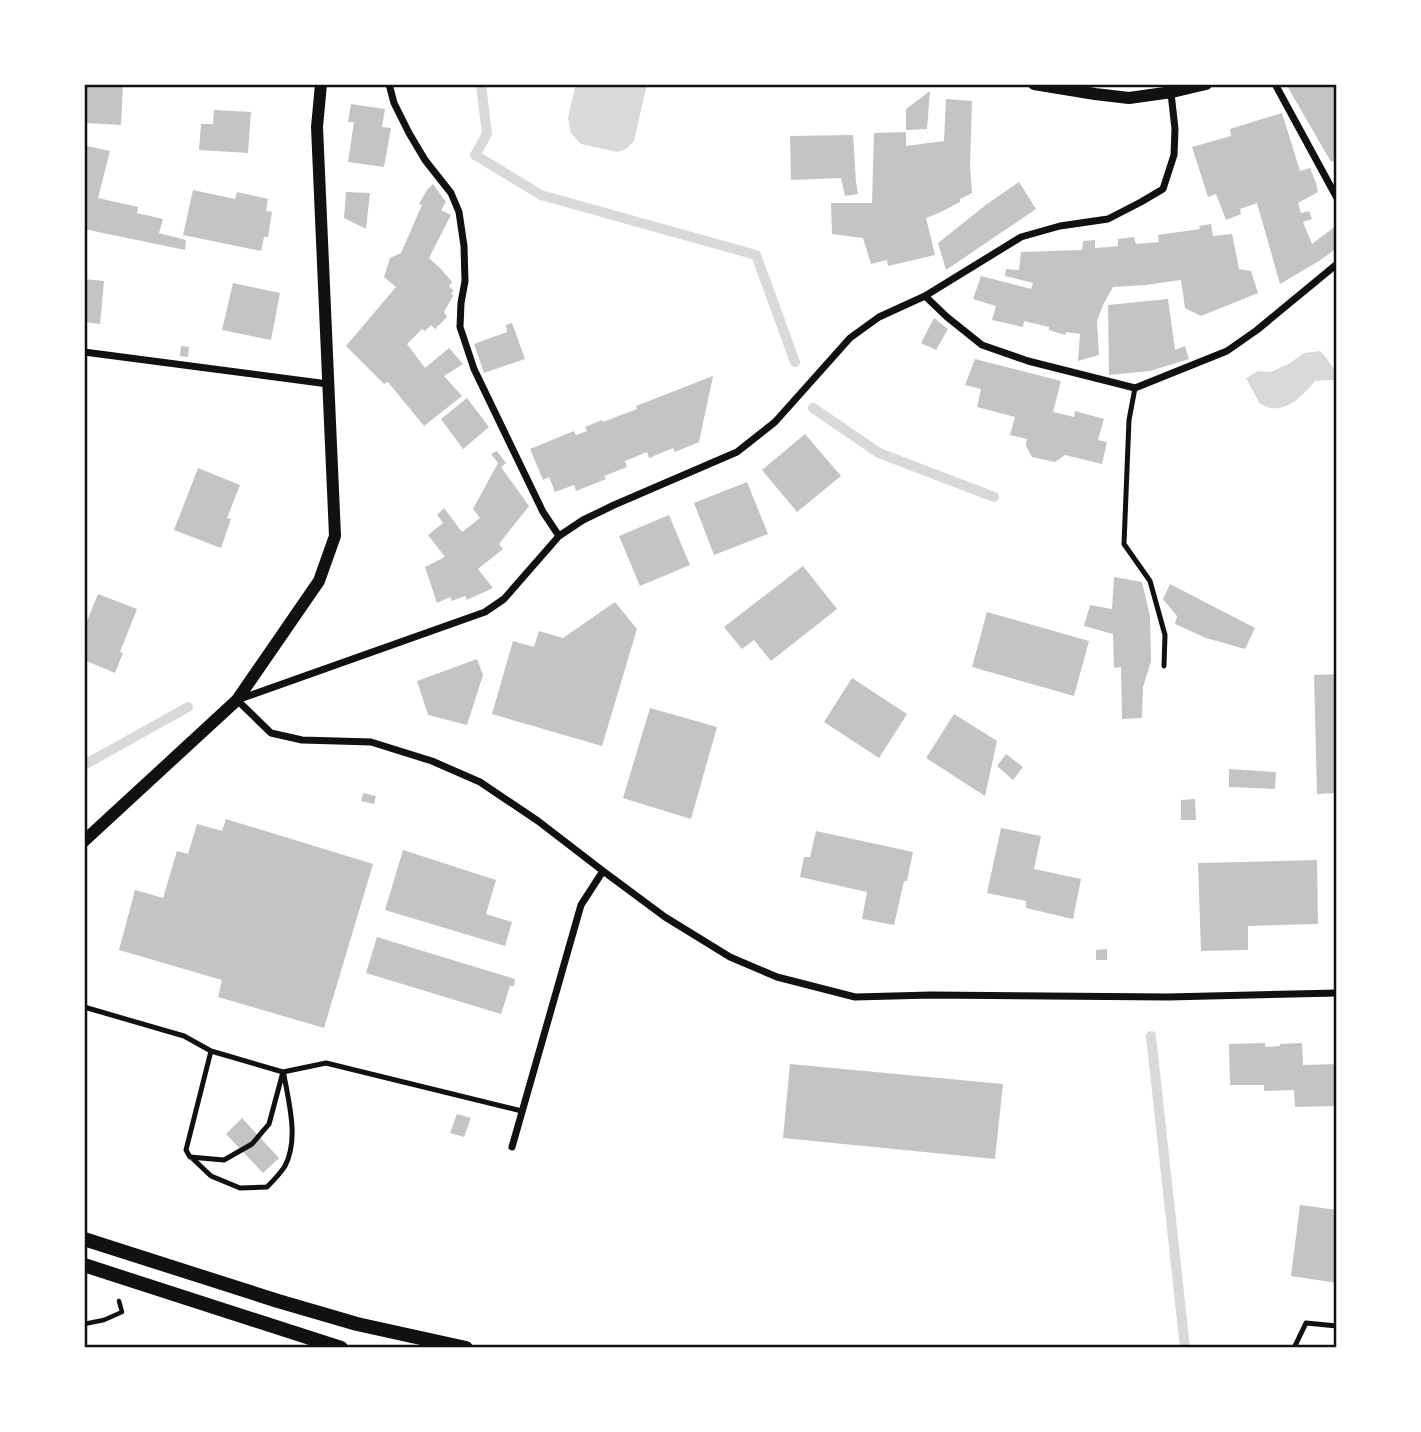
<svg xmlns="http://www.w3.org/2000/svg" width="1421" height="1432" font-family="'Open Sans',sans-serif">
	<rect width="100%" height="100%" fill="#fff"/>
	<path fill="#d9d9d9" d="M576 84H647L634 141 626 149 617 152 581 144 571 133 568 118Z
		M1320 351C1328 358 1330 365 1337 372V382L1333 380 1315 381C1305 393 1289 411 1271 408 1267 408 1264 405 1260 404L1246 378 1258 371 1271 372 1290 363 1304 353Z"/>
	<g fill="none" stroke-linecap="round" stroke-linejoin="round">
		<path stroke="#d9d9d9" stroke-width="10" d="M481 84 487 134 475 155 541 195 756 255 795 362
			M813 408 879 453 994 497
			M84 765 188 707
			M1151 1036 1185 1348"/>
	</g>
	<path fill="#c4c4c4" d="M85 84H123L121 125 84 123Z
		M1286 84H1335L1337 87V159L1331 162Z
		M930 91 927 129 906 130V109Z
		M946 99 972 101 970 165 972 193 960 199V202L941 212 926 218 935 255 888 266 887 260 871 264 863 238 832 234 831 203H872L874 133 906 132V146L944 141Z
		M351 104 385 109 382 127 391 128 384 167 348 162 354 122H348Z
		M214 110 251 112 248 153 199 150 201 124H213Z
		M1282 113 1300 171 1310 168 1316 183 1318 192 1298 203 1301 213 1309 211 1312 219 1303 222 1312 244 1337 225V248L1319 261 1280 284 1257 203 1240 209 1241 214 1226 220 1216 194 1208 197 1192 147 1231 136 1230 129Z
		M853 135 856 182 858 194 845 196 841 178 791 180 790 136Z
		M87 146 110 151 98 198 138 207 137 213 163 219 159 233 186 240 185 250 84 229V160Z
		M1019 182 1036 209 946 270 938 243 987 204Z
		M433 184 446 202 441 210 451 215 429 258 441 269 452 282 449 286 454 291 451 293 453 296 444 312 447 317 435 329 431 325 425 331 422 329 407 344 425 368 449 348 463 364 444 376 462 396 424 426 388 382 384 384 346 346 396 287 384 277 390 258 401 253 422 205 419 204 427 190Z
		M193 190 235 199 237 192 268 199 266 211 272 212 268 237H264L261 251 183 235Z
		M346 192 370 193 366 229 344 218Z
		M1211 224 1213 236 1232 234 1239 269 1251 271 1258 293 1201 316 1185 308 1181 280 1145 285 1113 287 1103 305 1097 321 1099 355 1078 361 1080 334 1066 332 1065 335 1049 330V327L1024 321 1023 327 992 320 996 306 973 299 981 276 1031 289 1033 283 1005 276 1006 269 1019 270 1021 252 1082 250 1083 241 1095 240V248L1109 247 1118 246V239L1134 237 1136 244 1159 242 1158 235 1200 229 1199 226Z
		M84 279 104 281 100 324 84 322Z
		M233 283 280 293 271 340 222 330Z
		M1168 299 1175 350 1185 346 1189 359 1150 371 1109 375 1108 305Z
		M934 318 948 329 936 350 921 343Z
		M512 323 525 359 484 373 474 344 507 332 506 325Z
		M181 346 189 347 188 357 180 356Z
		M975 359 1061 381 1053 412 1074 417 1075 411 1104 419 1098 440 1107 442 1102 464 1065 455 1055 462 1032 457 1026 446 1027 439 1010 435 1015 417 977 407 981 389 965 385Z
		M713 376 699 442 675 452 673 448 649 458 647 452 625 461 627 467 604 476 606 479 576 491 574 485 555 492 549 477 543 480 530 449 574 431 576 435 587 431 585 427 602 420 603 422 637 409 636 406Z
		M467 398 489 427 463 449 441 419Z
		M805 434 841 476 797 512 762 470Z
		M497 451 506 463 501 467 529 506 499 544 503 549 478 569 493 588 467 600 465 596 452 601 450 597 437 603 425 567 445 557 428 535 443 523 437 515 444 508 462 532 480 518 473 509 498 463 491 454Z
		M198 468 240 485 227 518 231 519 221 548 174 530Z
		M747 482 768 534 714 555 694 503Z
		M669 515 690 565 640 586 619 536Z
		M803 566 837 609 771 661 754 640 742 649 724 627Z
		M1114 577 1142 582 1150 616 1151 661 1143 687 1142 718 1122 719 1121 667 1114 668 1113 634 1084 626 1090 605 1112 609Z
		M1170 584 1255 628 1245 649 1206 638 1175 624 1177 616 1163 599Z
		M98 594 137 609 120 652 123 653 115 673 84 660V628Z
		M615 602 637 629 602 746 492 714 513 641 534 647 539 631 563 638Z
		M987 612 1089 641 1074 696 972 667Z
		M477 659 483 675 467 725 428 715 417 681Z
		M1337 674V793L1317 794 1314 675Z
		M852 678 907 714 879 758 824 722Z
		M650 708 717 727 691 819 623 798Z
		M954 714 997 741 985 796 926 758Z
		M1006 754 1023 767 1013 780 997 766Z
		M1229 769 1276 772 1275 789 1229 787Z
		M363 793 376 796 374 804 361 801Z
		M1195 799 1196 820H1181V800Z
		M226 819 373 864 324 1028 218 997 222 980 119 950 135 890 163 898 177 851 188 854 197 824 222 831Z
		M1001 828 1041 836 1034 869 1081 879 1073 919 1026 908V901L987 893Z
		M816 831 913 852 907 881H904L894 925 862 919 867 892 800 877 804 857H810Z
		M403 850 496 880 486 914 512 922 505 946 385 910Z
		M1317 860 1318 924 1248 926V950L1201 951 1198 863Z
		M377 937 515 979 514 986H510L501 1014 366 973Z
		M1107 949V960H1096V950Z
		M1265 1043V1047L1280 1046V1044L1302 1043 1303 1065 1337 1064V1106L1295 1107 1294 1090 1264 1091V1085H1230L1229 1044Z
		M790 1064 1003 1084 995 1159 783 1138Z
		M457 1114 471 1118 464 1137 450 1133Z
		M242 1118 279 1158 263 1173 226 1134Z
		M1300 1205 1337 1210V1283L1291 1276Z"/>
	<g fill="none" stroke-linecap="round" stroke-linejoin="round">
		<path stroke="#111" stroke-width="4.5" d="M84 1324 104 1320 122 1312 119 1301"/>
		<path stroke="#111" stroke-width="5" d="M1135 388 1129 420 1124 544 1150 581 1165 635 1164 666
			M84 1007 184 1036 211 1051 283 1072 326 1063 522 1111
			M211 1051 186 1150 190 1157 224 1160 252 1144 269 1124 283 1072
			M191 1157 211 1176 240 1188 267 1187C273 1181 280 1174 285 1166 299 1139 289 1104 284 1075
			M1294 1348 1306 1323 1337 1326"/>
		<path stroke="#111" stroke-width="7" d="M389 84 394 103 409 133 425 160 451 193 459 212 464 246 465 281 461 303 460 327 474 369 543 512 559 536
			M1170 84 1175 129 1174 155 1163 189 1141 202 1108 219 1060 226 1021 237 925 296 879 317 850 338 775 422 737 452 614 505 583 520 559 536 504 599 485 612 237 700 271 733 302 740 371 742 432 761 480 782 538 821 603 871 665 917 730 957 777 977 855 997 931 995 1168 997 1337 993
			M1275 84 1337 198
			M925 296 947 317 982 345 1028 361 1135 388 1227 351 1257 330 1337 264
			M84 352 328 384
			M512 1147 581 905 603 871"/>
		<path stroke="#111" stroke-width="12" d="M1034 84 1095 94 1129 98 1172 92 1206 84
			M84 841 237 700 319 581 335 536 317 127 321 84"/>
		<path stroke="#111" stroke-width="14" d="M84 1239 278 1301 357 1324 466 1348
			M84 1265 341 1348"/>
	</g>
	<rect width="1421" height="1432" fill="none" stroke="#ffffff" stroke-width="172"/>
	<rect x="86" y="86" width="1249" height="1260" fill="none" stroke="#111" stroke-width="2.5"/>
</svg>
